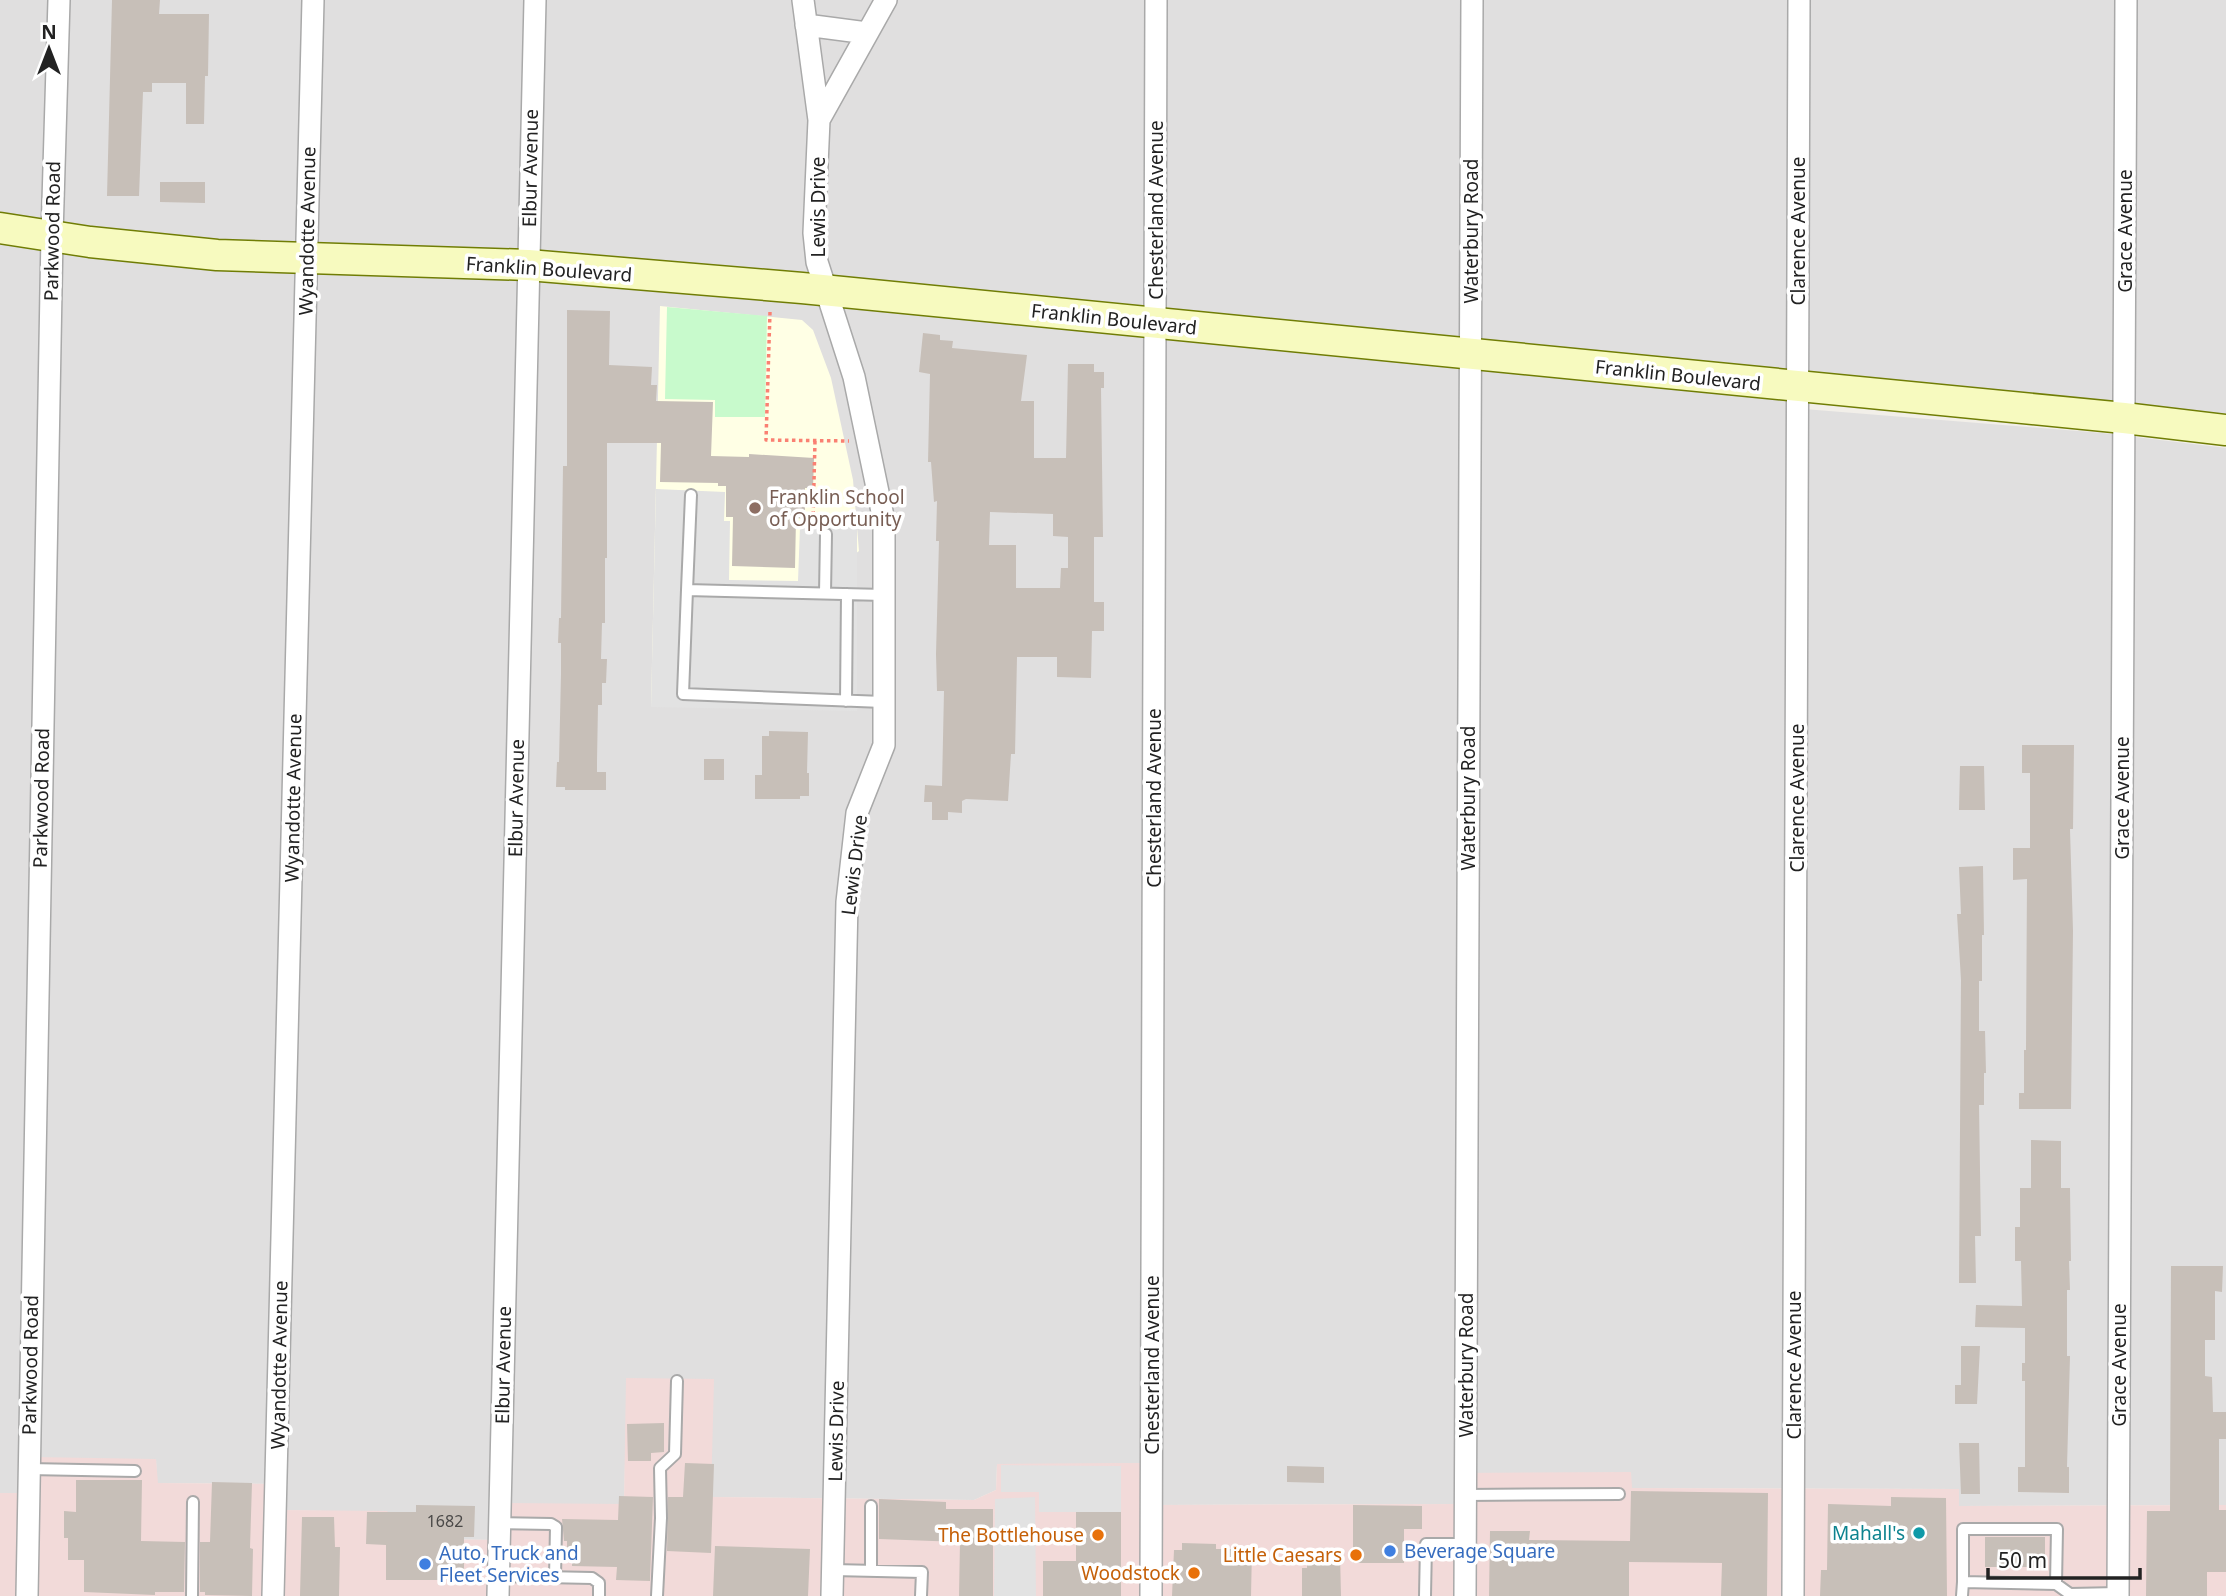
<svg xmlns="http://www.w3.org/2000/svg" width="2226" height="1596" font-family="'Noto Sans',sans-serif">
	<rect width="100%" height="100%" fill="#f2efe9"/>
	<path fill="#e0dfdf" d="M0 0H2226V416L1815 374 1804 409 2102 433 2226 448V1505L1959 1506 1958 1489 1631 1488V1473L1459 1504 1155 1505 997 1464 996 1490 974 1500 711 1497 627 1378 624 1505 503 1540 412 1539 411 1513 280 1510V1484L157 1483 156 1459 34 1493H0Z"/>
	<path fill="#f2dad9" d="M626 1378 714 1379 711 1497 974 1500 996 1490 997 1464 1124 1463H1156V1505L1459 1504V1473L1631 1472 1632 1488 1959 1489V1506L2226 1505V1596H0V1493H33V1457L156 1459 158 1483 280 1484 281 1510 387 1511 412 1539 503 1540 504 1503 624 1504Z"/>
	<path fill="#ffffe5" d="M660 306 802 320 813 330 831 378 853 480 859 551 651 707Z"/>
	<path fill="#c8facc" d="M667 307 767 316 765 417H715V400L665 399Z"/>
	<path fill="#e2e2e2" d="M656 489 725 492 724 521H730L729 580 798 581 800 527H857V711L651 707Z
		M1001 1465 1121 1466V1512H1039V1492H1001Z
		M1035 1497 1036 1596H994L995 1499Z"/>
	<path fill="#c7bfb8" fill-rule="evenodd" d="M112 0H160L159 14H209L208 76H205L204 124H186V83H152V92H143L139 196H107Z
		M160 182H205V203L160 202Z
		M567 310 610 311 609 365 652 367 651 385H657L656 401 713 402 711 456 749 457V454L814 458 813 488H805V519L796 518 795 568 732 566 733 517H726V486H718V483L660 482 661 443H607V558H605V623H602L601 659H607L606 683H602V705H598L597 761V772H606V790H565V787H556L557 762H559L561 674V643H558L559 618H561L563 466H567Z
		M923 333 940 335V340L953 341 952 348 1027 355 1021 401H1034V458H1066L1068 364H1094V372H1104V388H1101L1103 537H1094V602H1104V631H1092L1091 678 1057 677V657H1017L1015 754H1011L1008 801 966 799 962 801V813L948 812V820H932V802H924L925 785 942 786 944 691H937L936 654 939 541H936L937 501 934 502 931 462H928L930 374 919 372ZM990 512 1053 514V536L1068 537V568H1061L1060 588H1016V545H989Z
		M769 731 808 732 807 773H809V796H800V799H755V775H762V736H769Z
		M2022 745H2074L2073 829H2070L2073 931 2071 1109H2019V1093H2024V1050H2026L2027 879 2013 880V848H2030V773H2022Z
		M704 759H724V780H704Z
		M1960 766H1984L1985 810H1959Z
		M1983 866 1984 935H1982V981H1979V1031H1985L1986 1073H1984V1105H1979L1981 1236H1975L1976 1283H1959L1961 980 1957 914H1961L1959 867Z
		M2031 1140 2061 1141V1188H2070L2071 1261H2069L2070 1290H2067V1356H2070L2067 1467H2069V1493L2018 1492V1467H2025V1381H2022V1363H2025V1328L1975 1327 1976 1305 2022 1306 2021 1261H2015V1227H2020V1188H2031Z
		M2171 1266H2223L2222 1292 2215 1291V1340H2205V1376L2212 1377 2213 1412H2226V1439H2219V1510H2226V1572H2207V1596H2146L2147 1511H2170Z
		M1961 1346H1980L1977 1404H1955V1385H1961Z
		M664 1423V1452L651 1453V1461H628L627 1424Z
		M1959 1443H1979L1980 1494H1961Z
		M685 1463 714 1464 711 1553 667 1551 668 1497H683Z
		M1287 1466 1324 1467V1483L1287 1482Z
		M76 1480H142L141 1541 185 1542 184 1592H155V1595L84 1592V1560H68V1538H64V1511L76 1512Z
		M212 1482 252 1483 250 1548 253 1549 252 1596 205 1595V1592H200V1542H210Z
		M1631 1491 1768 1493 1767 1596H1721L1722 1563 1629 1562V1596H1489L1490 1531H1530L1529 1540 1630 1541Z
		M619 1496 653 1497 650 1581 616 1580 617 1567 572 1566V1553H567V1541H564L562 1519 618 1520Z
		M1891 1497 1946 1498 1947 1596H1820L1821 1570H1827L1828 1504 1891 1506Z
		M879 1499 946 1502V1509H993V1596H959L960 1542 879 1539Z
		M416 1505 475 1506 474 1537H464V1580H386V1545L366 1544 367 1512H416Z
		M1353 1505 1422 1506V1529H1404V1563H1353Z
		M1076 1512H1121V1596H1043V1561H1076Z
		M302 1517H334L335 1547H340L339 1596H300Z
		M1985 1537H2045V1567H1985Z
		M1182 1543 1216 1544V1549H1252L1251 1596H1172L1174 1550H1182Z
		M715 1546 810 1549 808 1596H713Z
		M1340 1554 1341 1596H1302V1568H1307V1555Z"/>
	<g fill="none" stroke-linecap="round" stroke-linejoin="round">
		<g stroke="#a9a9a9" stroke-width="14">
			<path id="lane" d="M687 590 691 495
				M825 593 826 534
				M846 701 847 594
				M883 702 683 694 687 590 884 595
				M28 1469 135 1471
				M1465 1495 1619 1494
				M499 1523 551 1524 556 1527 555 1577
				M833 1570 922 1572 921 1596
				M871 1571V1506
				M498 1576 592 1578 599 1583V1596
				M1963 1582V1529H2057L2056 1584
				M192 1596 193 1502
				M657 1596 661 1518 660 1468 675 1454 677 1381
				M1425 1596 1426 1544H1465
				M1962 1596 1963 1582 2056 1584 2070 1594 2118 1593"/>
		</g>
		<g stroke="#a9a9a9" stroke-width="24">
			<path id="street" d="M803 0 819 120
				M806 25 867 33
				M27 1596 52 235 59 0
				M273 1596 313 0
				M498 1596 535 0
				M832 1596 847 902 857 813 884 745V521L854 377 817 262 814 233 819 120 886 0
				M1151 1596 1156 0
				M1465 1596 1472 0
				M1793 1596 1799 0
				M2118 1596 2126 0"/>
		</g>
		<g stroke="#707d05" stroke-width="33">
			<path id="secondary" d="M0 228 90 242 217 255 528 265 802 288 2124 418 2226 430"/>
		</g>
		<path stroke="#fa8072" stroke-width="3.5" stroke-dasharray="3.5 3.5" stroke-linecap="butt" d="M770 312 766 440 849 441
			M815 441 813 522H817
			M835 523 860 524"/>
		<use href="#lane" stroke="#fff" stroke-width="10"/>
		<use href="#street" stroke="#fff" stroke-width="21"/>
		<use href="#secondary" stroke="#f7fabf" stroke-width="30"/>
	</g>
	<circle fill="#8d6e63" stroke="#fff" stroke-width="2.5" cx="755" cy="508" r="7"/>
	<circle fill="#0f9aa8" stroke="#fff" stroke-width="2.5" cx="1919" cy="1533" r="7"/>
	<g fill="#e8710a" stroke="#fff" stroke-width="2.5">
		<circle cx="1098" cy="1535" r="7"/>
		<circle cx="1356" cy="1555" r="7"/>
		<circle cx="1194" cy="1573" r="7"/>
	</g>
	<g fill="#3f7fe0" stroke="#fff" stroke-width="2.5">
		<circle cx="1390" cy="1551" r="7"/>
		<circle cx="425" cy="1564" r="7"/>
	</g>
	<g text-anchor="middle" stroke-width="7" stroke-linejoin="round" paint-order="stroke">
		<g font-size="16" fill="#4b4948">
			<text x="445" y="1527">1682</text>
		</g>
		<g font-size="19" fill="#222" stroke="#fff">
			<text transform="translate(530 168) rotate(-89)" y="7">Elbur Avenue</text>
			<text transform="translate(818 207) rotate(-90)" y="7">Lewis Drive</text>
			<text transform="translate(1156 210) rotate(-90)" y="7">Chesterland Avenue</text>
			<text transform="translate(52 231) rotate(-89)" y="7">Parkwood Road</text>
			<text transform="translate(307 231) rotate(-89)" y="7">Wyandotte Avenue</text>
			<text transform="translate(1471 231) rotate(-90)" y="7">Waterbury Road</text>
			<text transform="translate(1798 231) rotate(-90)" y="7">Clarence Avenue</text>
			<text transform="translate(2125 231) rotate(-90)" y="7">Grace Avenue</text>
			<text transform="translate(549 269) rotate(4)" y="7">Franklin Boulevard</text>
			<text transform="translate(1114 319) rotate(6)" y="7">Franklin Boulevard</text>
			<text transform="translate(1678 375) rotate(6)" y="7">Franklin Boulevard</text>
			<text transform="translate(41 798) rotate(-89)" y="7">Parkwood Road</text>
			<text transform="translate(293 798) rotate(-89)" y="7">Wyandotte Avenue</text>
			<text transform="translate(516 798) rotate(-89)" y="7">Elbur Avenue</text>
			<text transform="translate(1154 798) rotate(-90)" y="7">Chesterland Avenue</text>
			<text transform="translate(1468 798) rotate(-90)" y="7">Waterbury Road</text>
			<text transform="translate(1797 798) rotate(-90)" y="7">Clarence Avenue</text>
			<text transform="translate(2122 798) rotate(-90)" y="7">Grace Avenue</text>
			<text transform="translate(854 865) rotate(-83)" y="7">Lewis Drive</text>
			<text transform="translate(30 1365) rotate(-89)" y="7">Parkwood Road</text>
			<text transform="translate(279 1365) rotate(-89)" y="7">Wyandotte Avenue</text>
			<text transform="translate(503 1365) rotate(-89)" y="7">Elbur Avenue</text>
			<text transform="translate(1152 1365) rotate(-90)" y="7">Chesterland Avenue</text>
			<text transform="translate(1466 1365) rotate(-90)" y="7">Waterbury Road</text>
			<text transform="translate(1794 1365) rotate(-90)" y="7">Clarence Avenue</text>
			<text transform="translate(2119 1365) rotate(-90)" y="7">Grace Avenue</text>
			<text transform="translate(836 1431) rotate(-89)" y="7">Lewis Drive</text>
		</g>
		<g font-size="19" fill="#785e54" stroke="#fff" text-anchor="start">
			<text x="769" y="504">Franklin School<tspan x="769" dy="22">of Opportunity</tspan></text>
		</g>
		<g font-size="19" fill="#0d838f" stroke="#fff" text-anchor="end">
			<text x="1905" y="1540">Mahall's</text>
		</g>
		<g font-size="19" fill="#c56008" stroke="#fff" text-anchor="end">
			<text x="1084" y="1542">The Bottlehouse</text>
			<text x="1342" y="1562">Little Caesars</text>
			<text x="1180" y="1580">Woodstock</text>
		</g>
		<g font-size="19" fill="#366cbe" stroke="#fff" text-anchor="start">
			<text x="1404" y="1558">Beverage Square</text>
			<text x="439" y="1560">Auto, Truck and<tspan x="439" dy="22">Fleet Services</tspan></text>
		</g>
	</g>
	<g transform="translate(49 49)" stroke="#ffffff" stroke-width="5" paint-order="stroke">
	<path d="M0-5L12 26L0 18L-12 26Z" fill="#222222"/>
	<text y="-10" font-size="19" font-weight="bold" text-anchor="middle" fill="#222222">N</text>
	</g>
	<path d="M1988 1568v10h152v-10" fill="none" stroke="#222222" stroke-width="3.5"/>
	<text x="1998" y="1568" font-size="21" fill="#222222" stroke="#ffffff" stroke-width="5" paint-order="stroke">50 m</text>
</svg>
